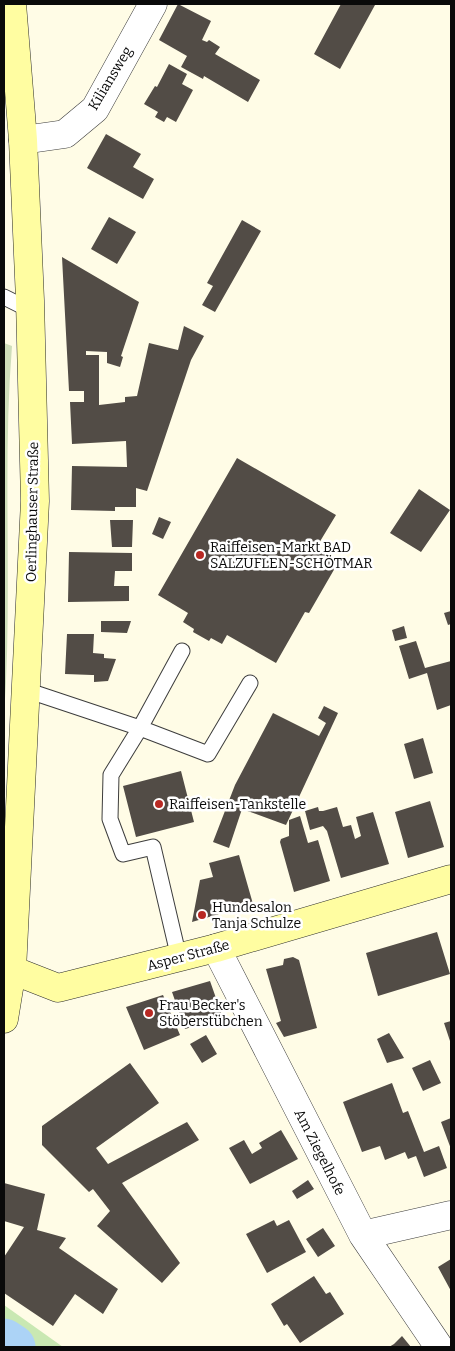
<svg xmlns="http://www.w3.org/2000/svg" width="455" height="1351" font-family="Bitter,serif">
	<rect width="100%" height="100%" fill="#fffce6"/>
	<path fill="#c9e8b2" d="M4 1305 63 1347H4Z"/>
	<path fill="#cfdeba" d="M4 343 12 346C2 469 13 593 4 716Z"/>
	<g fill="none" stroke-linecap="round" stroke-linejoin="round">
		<path stroke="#acd3f6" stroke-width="45" d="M4 1341 13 1347"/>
	</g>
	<path fill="#524c46" d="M178 4 211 21 202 40 207 42 209 40 220 47 215 54 260 80 248 102 204 76 203 79 181 67 187 56 159 40Z
		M341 4 375 5 340 69 314 54Z
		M169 64 187 74 182 84 193 90 176 122 167 117 164 122 155 117 158 112 144 104 155 86 157 87Z
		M106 134 141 154 133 167 154 179 143 199 87 168Z
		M109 217 136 232 117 264 91 249Z
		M242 220 261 231 215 312 202 305 213 286 207 283Z
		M62 257 139 302 121 356 123 357 120 367 107 363V352L86 351V355H99V405L125 402V397L137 396 149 343 178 350 184 326 204 336 191 360 147 491 136 488V507H115V511L71 510 72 466 127 467 126 441 72 444 70 402H84V391H69Z
		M237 458 336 515 316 548 339 561 309 613 305 612 276 663 227 635 222 644 211 638 209 641 193 632 194 629 183 622 188 613 158 595Z
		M419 489 450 510 421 552 390 533Z
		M159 517 171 522 163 539 152 534Z
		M110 520H133L132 547H112Z
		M69 552 132 553V571H115L114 586H129V601L68 602Z
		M451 611V624L448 625 444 613Z
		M101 621H131L127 633 101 632Z
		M404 626 407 638 395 641 392 630Z
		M67 634H94L93 653 104 654V658L116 659 108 681 94 682V675H92L65 674Z
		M416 641 425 668 451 661V705L437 710 427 673 409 679 399 646Z
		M324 706 338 713 286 825 242 809 229 848 213 842 235 785 273 713 319 736 326 723 318 718Z
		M423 738 433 773 414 779 404 744Z
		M181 771 194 822 136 837 123 786Z
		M430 801 444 847 408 858 395 812Z
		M318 807 319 811H323L337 807 343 827 351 825 355 839 361 836 356 817 373 812 389 864 341 878 327 831 323 826 310 830 305 811Z
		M300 816 308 843 318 840 330 881 294 892 280 842 281 839 289 836V820Z
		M239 855 253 904 192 922 200 880 213 877 209 863Z
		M437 932 450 974 378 996 366 953Z
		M293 957 299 960 317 1028 284 1037 276 1023 281 1021 266 969 283 965 284 959Z
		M210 981 223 1018 185 1029 172 992Z
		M163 995 180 1035 144 1050 126 1007Z
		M451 1021V1044L444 1023Z
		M389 1033 404 1058 387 1063 377 1039Z
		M206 1035 217 1054 202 1063 190 1044Z
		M430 1060 441 1083 423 1091 412 1068Z
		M130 1063 159 1103 96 1148 108 1164 187 1122 199 1140 122 1183 180 1263 162 1283 97 1226 110 1211 93 1189 89 1192 42 1145V1126Z
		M392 1083 403 1113 408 1111 424 1152 439 1146 447 1168 424 1177 416 1156 408 1159 405 1152 385 1160 380 1146 362 1152 343 1102Z
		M451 1118V1149L441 1122Z
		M281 1130 298 1159 250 1184 229 1148 244 1140 252 1154 262 1148 259 1143Z
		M308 1180 314 1189 297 1199 292 1191Z
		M4 1183 45 1194 37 1230 66 1238 59 1248 118 1289 103 1314 75 1294 53 1326 4 1293V1257L24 1227 4 1221Z
		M274 1220 277 1226 289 1220 306 1252 267 1273 246 1234Z
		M323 1228 335 1246 318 1257 306 1239Z
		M451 1259V1291L438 1267Z
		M314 1276 326 1294 330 1292 344 1314 300 1343 287 1324 284 1326 271 1304Z
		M402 1336 411 1347H389L394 1344Z"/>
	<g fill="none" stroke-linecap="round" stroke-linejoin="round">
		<g stroke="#3d3d3d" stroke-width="17">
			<path id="lane" d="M4 297 30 310
				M26 690 140 728 182 651
				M179 958 153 847 123 854 110 819 111 775 140 728 208 754 250 683"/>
		</g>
		<g stroke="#3d3d3d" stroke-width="29">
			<path id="street" d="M23 140 65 134 95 109 153 4
				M216 948 363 1235 439 1347
				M363 1235 451 1215"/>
		</g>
		<g stroke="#2c2c2c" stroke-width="29">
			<path id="secondary" d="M12 970 58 988 216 948 451 879
				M4 1019 12 970 35 501 30 300 23 140 12 4"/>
		</g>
		<use href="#lane" stroke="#fff" stroke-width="15"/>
		<use href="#street" stroke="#fff" stroke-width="28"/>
		<use href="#secondary" stroke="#fffda1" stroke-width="28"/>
	</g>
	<g fill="#b82923" stroke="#fff" stroke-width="2">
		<circle cx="200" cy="555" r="5"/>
		<circle cx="159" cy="804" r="5"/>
		<circle cx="202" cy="915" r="5"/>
		<circle cx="149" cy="1013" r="5"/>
	</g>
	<g text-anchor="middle" stroke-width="5" stroke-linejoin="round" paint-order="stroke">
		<g font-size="14" fill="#0a0a0a" stroke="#fff">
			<text transform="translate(110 78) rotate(-59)" y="5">Kiliansweg</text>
			<text transform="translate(32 512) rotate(-89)" y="5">Oerlinghauser Straße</text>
			<text transform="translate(188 955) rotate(-15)" y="5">Asper Straße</text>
			<text transform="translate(320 1152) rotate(63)" y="5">Am Ziegelhofe</text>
		</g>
		<g font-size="14" fill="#0a0a0a" stroke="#fff" text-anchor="start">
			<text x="210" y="552">Raiffeisen-Markt BAD<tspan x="210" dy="16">SALZUFLEN-SCHÖTMAR</tspan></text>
			<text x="169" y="809">Raiffeisen-Tankstelle</text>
			<text x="212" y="912">Hundesalon<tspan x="212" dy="16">Tanja Schulze</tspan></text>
			<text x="159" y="1010">Frau Becker's<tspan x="159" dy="16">Stöberstübchen</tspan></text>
		</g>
	</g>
	<rect width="455" height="1351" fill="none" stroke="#0a0a0a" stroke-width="10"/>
</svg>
